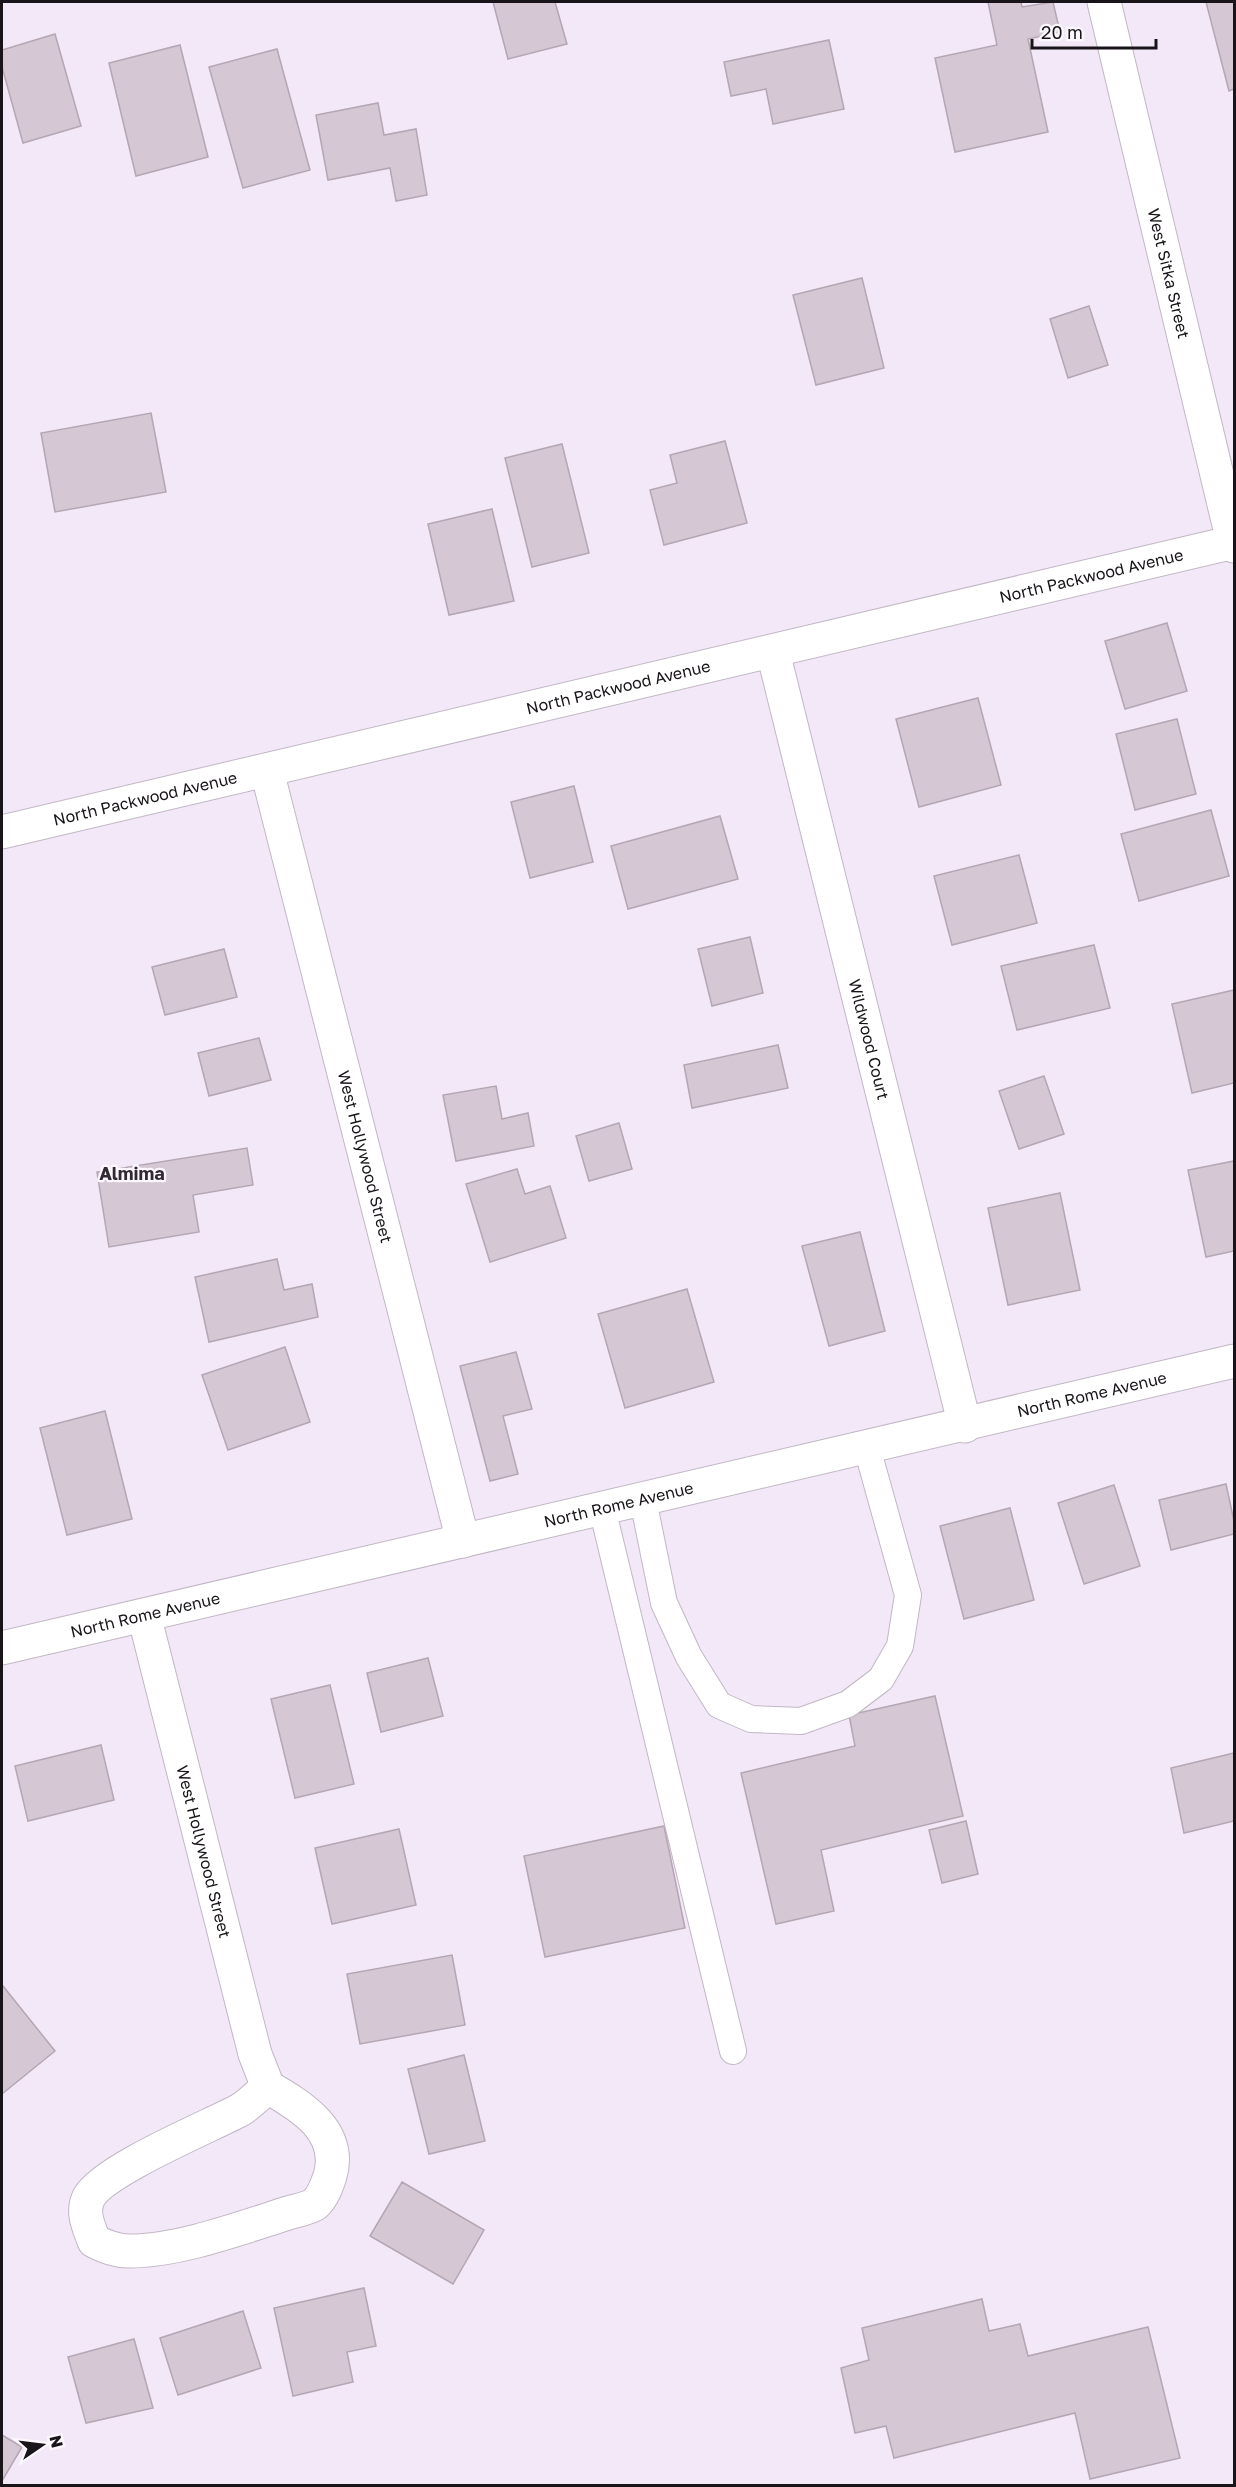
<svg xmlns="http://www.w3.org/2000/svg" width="1236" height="2487" font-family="'Golos Text',sans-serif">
	<rect width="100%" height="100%" fill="#f3e8f7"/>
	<path fill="#d5c7d4" stroke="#b4a6b2" stroke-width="1.5" d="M493 2H555L567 44 508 59Z
		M988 2H1021L1022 7 1053 2 1060 32 1028 39 1048 132 955 152 935 58 997 45Z
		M1206 2H1234V89L1229 91Z
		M55 34 81 126 23 143 2 67V50Z
		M829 40 844 109 773 124 766 89 731 96 724 62Z
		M180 45 208 157 136 176 109 63Z
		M277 49 310 170 243 188 209 67Z
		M378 103 384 135 416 129 427 195 396 201 390 168 328 180 316 115Z
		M862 278 884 368 816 385 793 295Z
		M1089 306 1108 365 1068 378 1050 319Z
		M151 413 166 492 55 512 41 433Z
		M725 441 747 523 664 545 650 490 677 483 670 455Z
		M562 444 589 553 532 567 505 458Z
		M492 509 514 601 449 615 428 524Z
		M1167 623 1187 691 1125 709 1105 641Z
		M978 698 1001 785 919 807 896 719Z
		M1177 719 1196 794 1135 810 1116 734Z
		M574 786 593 862 530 878 511 802Z
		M1211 810 1229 876 1139 901 1121 834Z
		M720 816 738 879 628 909 611 846Z
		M1019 855 1037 923 952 945 934 876Z
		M750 937 763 993 712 1006 698 949Z
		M1094 945 1110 1008 1017 1030 1001 966Z
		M224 949 237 997 165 1015 152 967Z
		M1234 990V1083L1192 1093 1172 1004Z
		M259 1038 271 1080 209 1096 198 1053Z
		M778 1045 788 1088 692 1108 684 1065Z
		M1044 1076 1064 1134 1019 1149 999 1091Z
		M496 1086 502 1119 528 1113 534 1146 456 1161 443 1095Z
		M619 1123 632 1169 589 1181 576 1136Z
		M247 1148 253 1185 193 1195 199 1232 109 1247 97 1172Z
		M1234 1161V1251L1206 1257 1188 1170Z
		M517 1169 525 1194 550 1186 566 1238 490 1262 466 1184Z
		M1060 1193 1080 1290 1008 1305 988 1208Z
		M860 1232 885 1331 829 1346 802 1246Z
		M277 1259 284 1290 312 1284 318 1317 209 1342 195 1277Z
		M687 1289 714 1382 625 1408 598 1314Z
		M285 1347 310 1422 228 1450 202 1375Z
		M516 1352 532 1409 503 1416 518 1474 490 1481 460 1366Z
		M105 1411 132 1519 67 1535 40 1428Z
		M1226 1484 1234 1521V1534L1171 1550 1159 1500Z
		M1114 1485 1140 1566 1084 1584 1058 1503Z
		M1010 1508 1034 1600 964 1619 940 1526Z
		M428 1658 443 1716 381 1732 367 1673Z
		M330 1685 354 1784 295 1798 271 1699Z
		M935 1696 963 1816 821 1850 834 1911 776 1924 741 1773 855 1746 849 1715Z
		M101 1745 114 1800 28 1821 15 1766Z
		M1234 1753V1821L1184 1833 1171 1768Z
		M966 1821 978 1874 942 1883 929 1830Z
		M664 1826 685 1928 545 1957 524 1856Z
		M399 1829 416 1905 332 1924 315 1848Z
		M452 1955 465 2025 360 2044 347 1974Z
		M3 1986 55 2051 2 2094V1988Z
		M464 2055 485 2141 429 2154 408 2069Z
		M402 2182 484 2230 453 2284 370 2236Z
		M364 2288 376 2346 347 2352 353 2382 293 2396 274 2308Z
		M982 2299 989 2331 1020 2324 1028 2356 1148 2327 1180 2458 1090 2479 1075 2413 894 2458 886 2426 855 2433 841 2368 869 2360 862 2328Z
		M243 2311 261 2368 178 2395 160 2338Z
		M134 2339 153 2408 86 2423 68 2357Z
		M2 2435 22 2447 2 2481Z"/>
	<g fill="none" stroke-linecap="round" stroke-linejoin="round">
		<g stroke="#c1b7c5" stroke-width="28">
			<path id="service" d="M643 1500 664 1603 689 1657 719 1705 751 1719 801 1721 848 1704 881 1679 900 1646 908 1595 867 1448
				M602 1508 733 2051"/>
		</g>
		<g stroke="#c1b7c5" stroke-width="35">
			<g id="minor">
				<path id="s1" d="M1104 2 1234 546"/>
				<path id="s2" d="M773 652 965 1426"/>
				<path id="s3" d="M267 771 463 1541"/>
				<path id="s4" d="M2 832 1234 542"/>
				<path id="s5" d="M144 1615 255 2054 268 2087"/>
				<path d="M268 2087C301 2106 343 2131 330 2176 327 2185 323 2197 315 2204 308 2209 293 2211 285 2214 238 2229 178 2251 129 2251 116 2251 106 2247 94 2241 89 2227 81 2212 89 2197 104 2170 208 2127 240 2110 250 2104 259 2094 268 2087Z"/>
			</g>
		</g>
		<g stroke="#c1b7c5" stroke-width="35">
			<g id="tertiary">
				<path id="s6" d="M2 1648 1234 1361"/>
			</g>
		</g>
		<use href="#service" stroke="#fff" stroke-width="26"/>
		<use href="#minor" stroke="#fff" stroke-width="33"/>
		<use href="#tertiary" stroke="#fff" stroke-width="33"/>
	</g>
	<g text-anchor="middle" stroke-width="4.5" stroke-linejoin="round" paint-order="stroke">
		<g font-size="16" fill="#181419" stroke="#fcf8fe">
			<text dy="6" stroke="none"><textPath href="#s1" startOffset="279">West Sitka Street</textPath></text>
			<text dy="6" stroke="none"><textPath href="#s4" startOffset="1119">North Packwood Avenue</textPath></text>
			<text dy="6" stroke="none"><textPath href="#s4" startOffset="633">North Packwood Avenue</textPath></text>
			<text dy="6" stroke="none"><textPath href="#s4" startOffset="147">North Packwood Avenue</textPath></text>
			<text dy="6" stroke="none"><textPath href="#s2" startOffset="399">Wildwood Court</textPath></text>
			<text dy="6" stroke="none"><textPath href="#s3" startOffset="398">West Hollywood Street</textPath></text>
			<text dy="6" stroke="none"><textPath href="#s6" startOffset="1119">North Rome Avenue</textPath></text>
			<text dy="6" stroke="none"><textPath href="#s6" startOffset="633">North Rome Avenue</textPath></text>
			<text dy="6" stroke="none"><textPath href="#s6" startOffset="147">North Rome Avenue</textPath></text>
			<text dy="6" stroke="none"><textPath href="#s5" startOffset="244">West Hollywood Street</textPath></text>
		</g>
		<g font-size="18" font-weight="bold" fill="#322934" stroke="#fcf8fe">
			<text x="132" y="1180">Almima</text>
		</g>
	</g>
	<rect width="1236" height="2487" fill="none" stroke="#181419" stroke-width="6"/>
	<g transform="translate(42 2445) rotate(76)" stroke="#fcf8fe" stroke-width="4.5" paint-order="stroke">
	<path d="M0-4.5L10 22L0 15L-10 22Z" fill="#181419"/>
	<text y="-9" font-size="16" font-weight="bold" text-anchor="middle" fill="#181419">N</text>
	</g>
	<path d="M1032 39v9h124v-9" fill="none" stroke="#181419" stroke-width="3"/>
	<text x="1041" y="39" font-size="18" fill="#181419" stroke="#fcf8fe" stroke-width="4.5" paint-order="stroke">20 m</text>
</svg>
